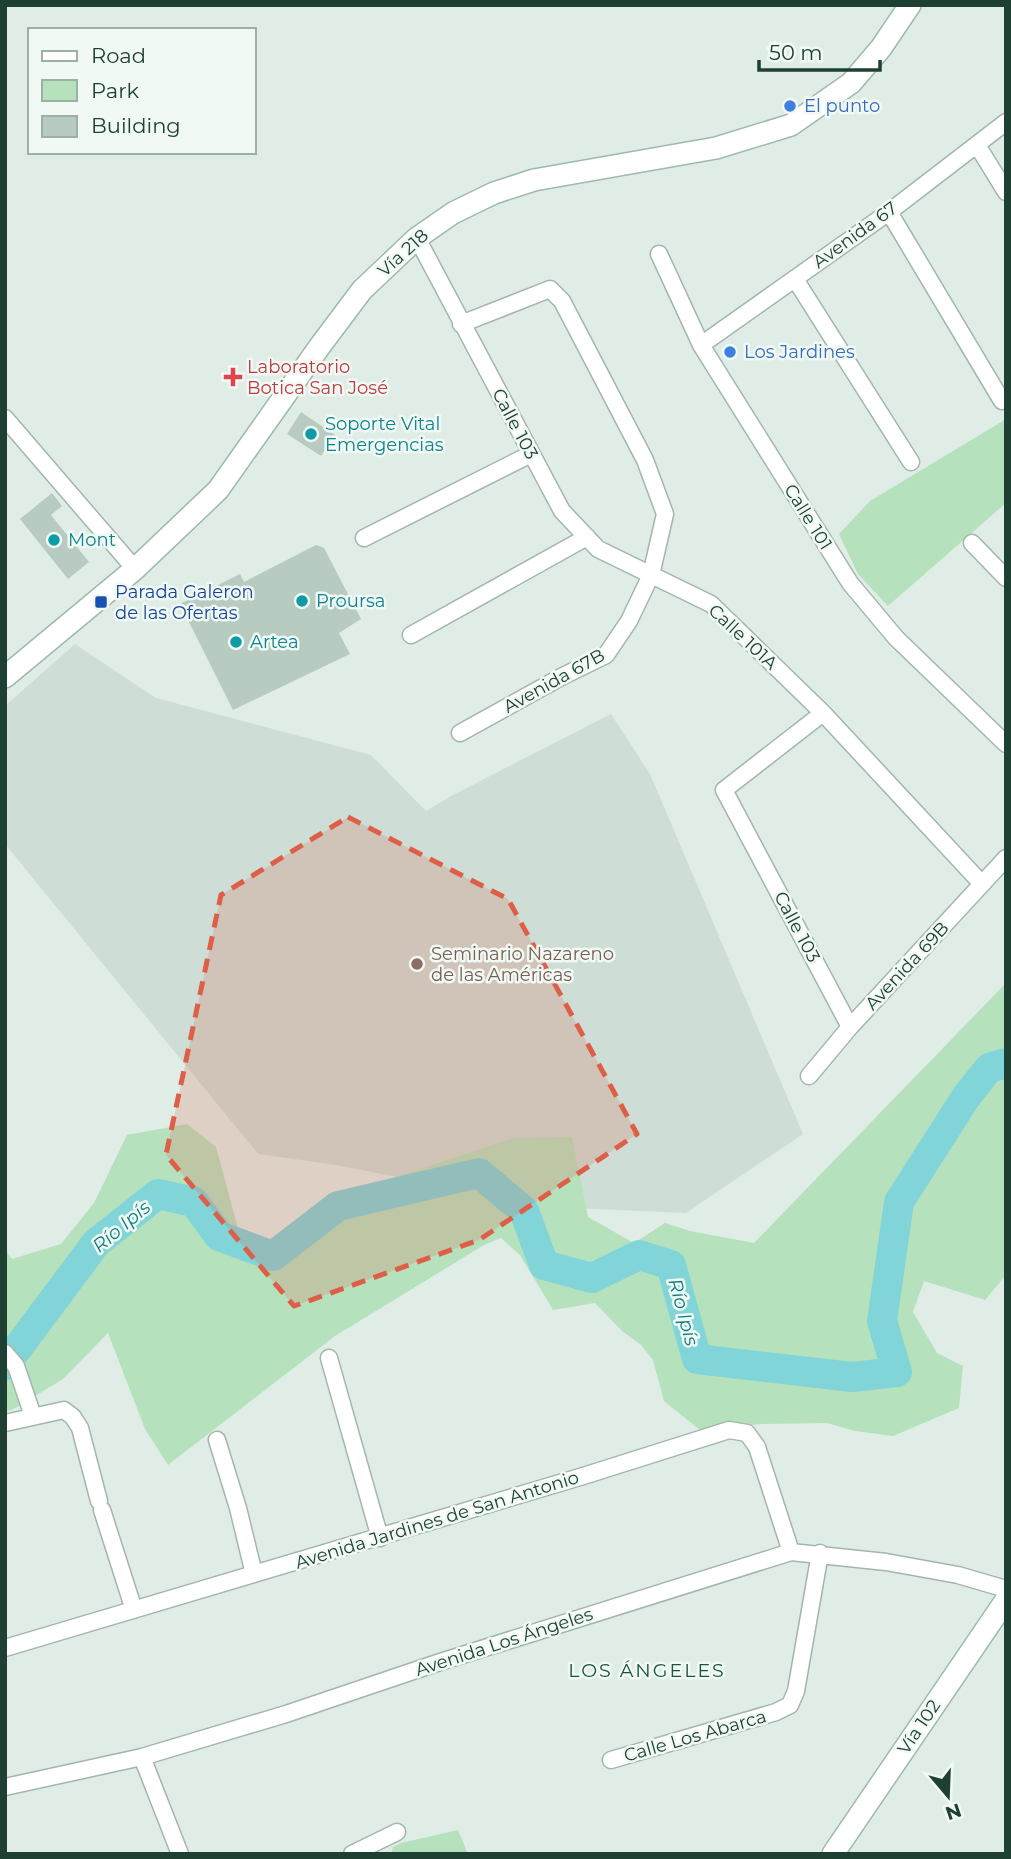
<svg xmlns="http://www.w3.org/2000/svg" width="1011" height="1859" font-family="Montserrat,sans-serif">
	<rect width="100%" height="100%" fill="#e0ede6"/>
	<path fill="#ceddd5" d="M75 644 156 698 371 755 426 811 451 796 611 714 650 774 803 1134 686 1213 551 1207 336 1165 258 1154 5 844V706Z"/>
	<path fill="#b6e1bd" d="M1006 419V503L888 606 858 574 839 534 870 501Z
		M1006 983V1275L985 1300 924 1281 913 1312 937 1353 963 1366 959 1408 893 1436 855 1431 827 1423 761 1424 700 1430 664 1401 653 1360 641 1345 622 1331 595 1303 553 1310 520 1255 501 1238 484 1245 335 1336 168 1465 145 1429 108 1333 63 1379 12 1410 5 1411V1249L12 1259 61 1244 94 1203 127 1135 187 1124 216 1147 239 1232 268 1248 345 1194 513 1138 572 1137 588 1217 634 1243 665 1223 690 1231 754 1243Z
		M458 1830 468 1854H391L393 1847 401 1843Z"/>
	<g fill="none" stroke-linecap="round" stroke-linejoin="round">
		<path stroke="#81d5d9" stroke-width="30" d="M5 1365 96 1243 158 1194 194 1202 219 1236 273 1256 338 1206 479 1173 524 1211 544 1265 592 1278 639 1255 671 1265 697 1359 852 1377 897 1372 882 1321 899 1202 966 1097 989 1068 1006 1063"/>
	</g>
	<path fill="#b8cbc1" d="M301 412 335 435 321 456 287 434Z
		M52 493 62 506 51 515 89 562 68 579 20 519Z
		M316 545 324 548 361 619 339 633 350 654 233 710 180 604 240 574 244 582Z"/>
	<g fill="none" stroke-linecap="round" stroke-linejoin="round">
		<g stroke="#a2b6ad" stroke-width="19">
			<path id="street" d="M977 145 1006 192
				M889 212 1002 401
				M417 238 562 511 598 549 711 604 823 713 982 884
				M659 254 701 345 850 583 896 638 1006 744
				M795 279 911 462
				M701 345 889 212 1006 122
				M5 418 135 569
				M364 538 531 454
				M972 543 1006 578
				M411 635 587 537
				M823 713 724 790 850 1027
				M460 733 563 676 606 655 629 621 651 575 665 514 645 460 562 301 550 289 461 324
				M809 1076 850 1027 1006 858
				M5 1353 16 1366 33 1416
				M329 1358 380 1538
				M5 1423 64 1410 73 1417 80 1428 99 1501
				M217 1440 238 1508 254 1574
				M102 1510 134 1610
				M5 1648 580 1477 729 1430 747 1433 757 1447 791 1552
				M142 1757 180 1854
				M611 1760 776 1712 790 1705 796 1691 820 1553
				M5 1787 142 1757 286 1714 440 1662 791 1552 886 1562 958 1575 1006 1589
				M352 1854 397 1832"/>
		</g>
		<g stroke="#9dbaad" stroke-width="24">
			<path id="secondary" d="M5 677 135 569 218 490 320 346 362 290 417 238 453 213 494 193 534 180 716 148 791 125 851 83 881 48 910 5
				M833 1854 1006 1600"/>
		</g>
		<use href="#street" stroke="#fff" stroke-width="16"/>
		<use href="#secondary" stroke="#fff" stroke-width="21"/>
	</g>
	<path fill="#dd5f48" fill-opacity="0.2" stroke="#dd5f48" stroke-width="5" stroke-dasharray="14 9" stroke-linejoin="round" d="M348 817 508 899 637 1134 479 1240 294 1306 166 1155 221 895Z"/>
	<g fill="#3f7fe0" stroke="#f1f9f4" stroke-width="2.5">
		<circle cx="790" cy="106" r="7"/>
		<circle cx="730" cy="352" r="7"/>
	</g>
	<path fill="#e0444e" stroke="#f1f9f4" stroke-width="2.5" d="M229.5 366.5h7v7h7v7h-7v7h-7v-7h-7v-7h7z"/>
	<g fill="#0f9aa8" stroke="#f1f9f4" stroke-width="2.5">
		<circle cx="311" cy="434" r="7"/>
		<circle cx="54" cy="540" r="7"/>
		<circle cx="302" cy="601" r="7"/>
		<circle cx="236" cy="642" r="7"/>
	</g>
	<rect fill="#1a4fb4" stroke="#f1f9f4" stroke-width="2.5" x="94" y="595" width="14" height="14" rx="3.5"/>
	<circle fill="#8d6e63" stroke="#f1f9f4" stroke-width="2.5" cx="417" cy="964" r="7"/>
	<g text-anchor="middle" stroke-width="5" stroke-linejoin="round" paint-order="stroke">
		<g font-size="18" fill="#366cbe" stroke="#f1f9f4" text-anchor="start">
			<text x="804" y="112">El punto</text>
			<text x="744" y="358">Los Jardines</text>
		</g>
		<g font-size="18" fill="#1e4033" stroke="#f1f9f4">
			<text transform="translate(855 235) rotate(-36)" y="6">Avenida 67</text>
			<text transform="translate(403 253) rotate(-42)" y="6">Vía 218</text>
			<text transform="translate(515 424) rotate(62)" y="6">Calle 103</text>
			<text transform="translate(808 517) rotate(58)" y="6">Calle 101</text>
			<text transform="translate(743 637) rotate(43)" y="6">Calle 101A</text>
			<text transform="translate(554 681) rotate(-29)" y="6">Avenida 67B</text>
			<text transform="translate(797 927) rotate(62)" y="6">Calle 103</text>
			<text transform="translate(907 966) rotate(-47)" y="6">Avenida 69B</text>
			<text transform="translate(437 1520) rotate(-17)" y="6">Avenida Jardines de San Antonio</text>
			<text transform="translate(504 1642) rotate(-18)" y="6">Avenida Los Ángeles</text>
			<text transform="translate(919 1727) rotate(-56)" y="6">Vía 102</text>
			<text transform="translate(695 1736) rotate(-16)" y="6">Calle Los Abarca</text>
		</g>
		<g font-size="18" fill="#be3a42" stroke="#f1f9f4" text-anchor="start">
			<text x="247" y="373">Laboratorio<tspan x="247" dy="21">Botica San José</tspan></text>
		</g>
		<g font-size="18" fill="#0d838f" stroke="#f1f9f4" text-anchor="start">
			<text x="325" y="430">Soporte Vital<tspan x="325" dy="21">Emergencias</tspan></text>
			<text x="68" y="546">Mont</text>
			<text x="316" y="607">Proursa</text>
			<text x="250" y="648">Artea</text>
		</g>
		<g font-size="18" fill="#164399" stroke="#f1f9f4" text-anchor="start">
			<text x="115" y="598">Parada Galeron<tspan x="115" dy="21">de las Ofertas</tspan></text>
		</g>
		<g font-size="18" fill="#785e54" stroke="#f1f9f4" text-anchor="start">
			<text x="431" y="960">Seminario Nazareno<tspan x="431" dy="21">de las Américas</tspan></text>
		</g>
		<g font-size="19" font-style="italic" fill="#117c83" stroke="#f1f9f4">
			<text transform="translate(121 1226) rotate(-40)" y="7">Río Ipís</text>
			<text transform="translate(684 1312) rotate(75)" y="7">Río Ipís</text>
		</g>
		<g font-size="19" letter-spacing="2" fill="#18543f" stroke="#f1f9f4">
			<text x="647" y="1677">LOS ÁNGELES</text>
		</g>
	</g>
	<rect width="1011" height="1859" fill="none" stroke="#1e4033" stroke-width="14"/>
	<rect x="28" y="28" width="228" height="126" fill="#f1f9f4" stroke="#9dafa7" stroke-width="2"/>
	<rect x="42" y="51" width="35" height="10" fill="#ffffff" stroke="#9dafa7" stroke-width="2"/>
	<text x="91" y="63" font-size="21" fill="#1e4033">Road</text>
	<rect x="42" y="80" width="35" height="21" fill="#b6e1bd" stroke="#9dafa7" stroke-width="2"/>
	<text x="91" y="98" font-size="21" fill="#1e4033">Park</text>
	<rect x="42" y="116" width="35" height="21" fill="#b8cbc1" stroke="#9dafa7" stroke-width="2"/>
	<text x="91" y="133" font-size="21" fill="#1e4033">Building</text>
	<g transform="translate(948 1796) rotate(161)" stroke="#f1f9f4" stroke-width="5" paint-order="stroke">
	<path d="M0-5L12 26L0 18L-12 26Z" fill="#1e4033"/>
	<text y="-10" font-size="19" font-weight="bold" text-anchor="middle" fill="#1e4033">N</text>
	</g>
	<path d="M759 60v10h121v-10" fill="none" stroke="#1e4033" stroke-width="3.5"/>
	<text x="769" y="60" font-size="21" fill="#1e4033" stroke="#f1f9f4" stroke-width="5" paint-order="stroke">50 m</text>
</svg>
